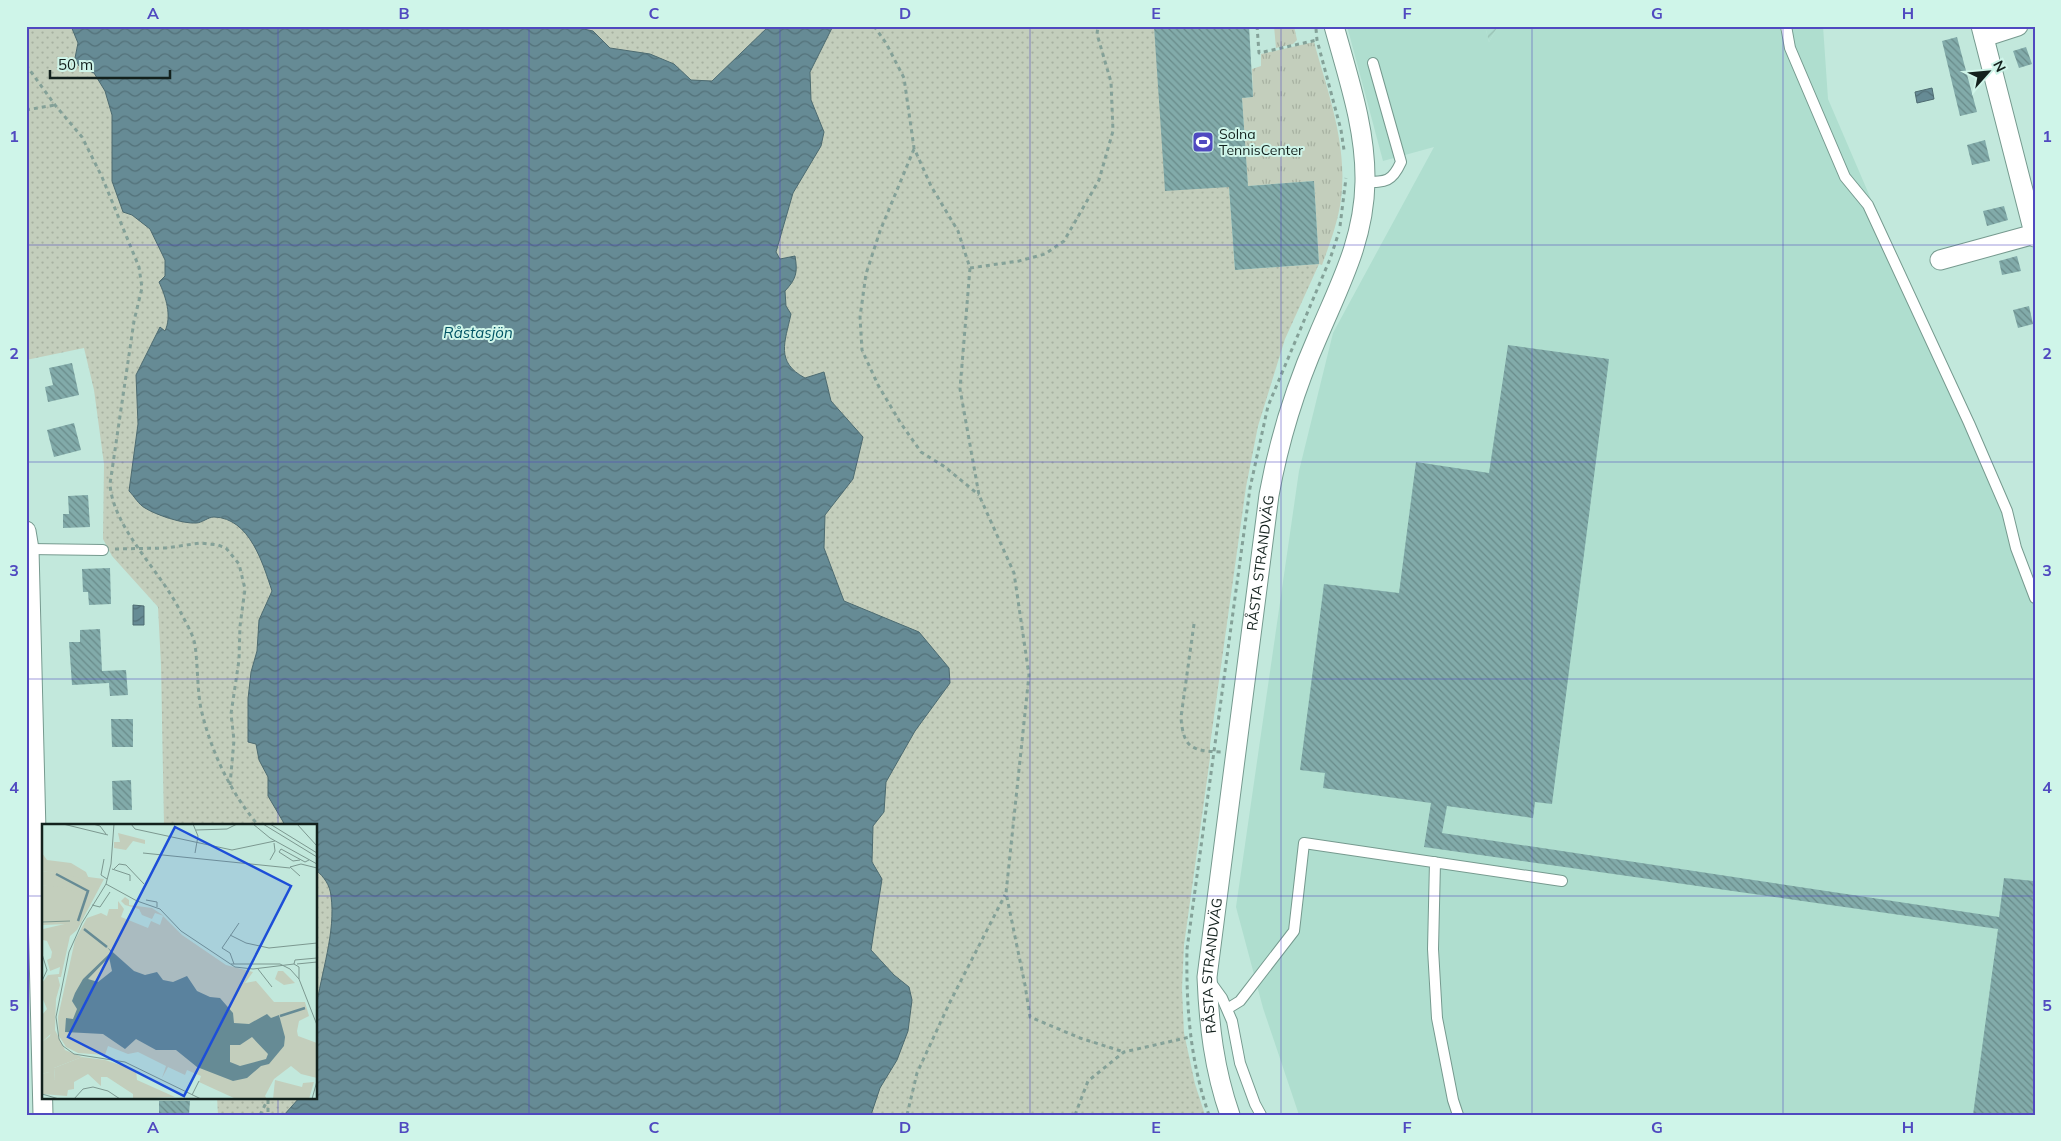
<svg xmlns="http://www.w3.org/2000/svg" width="2061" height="1141" font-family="Mulish,sans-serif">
	<defs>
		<pattern id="industrial-furrows" width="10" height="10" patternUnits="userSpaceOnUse" patternTransform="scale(1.25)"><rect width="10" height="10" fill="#afdecf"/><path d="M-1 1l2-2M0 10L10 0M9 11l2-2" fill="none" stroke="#96beb1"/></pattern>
		<pattern id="grass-tufts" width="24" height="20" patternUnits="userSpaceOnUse" patternTransform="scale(1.25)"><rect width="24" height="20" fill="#c3cebc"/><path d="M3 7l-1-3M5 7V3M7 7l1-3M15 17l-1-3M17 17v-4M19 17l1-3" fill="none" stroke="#a7b1a1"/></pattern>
		<pattern id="park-dots" width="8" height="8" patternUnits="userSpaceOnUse" patternTransform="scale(1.25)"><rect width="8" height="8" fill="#c3cebc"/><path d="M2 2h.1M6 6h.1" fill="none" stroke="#a7b1a1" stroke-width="1.8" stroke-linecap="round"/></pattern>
		<pattern id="water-waves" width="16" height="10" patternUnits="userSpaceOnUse" patternTransform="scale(1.25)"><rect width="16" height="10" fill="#668b95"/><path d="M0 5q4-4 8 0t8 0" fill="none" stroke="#537179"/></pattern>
		<pattern id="building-back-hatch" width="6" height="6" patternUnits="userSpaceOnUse" patternTransform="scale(1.25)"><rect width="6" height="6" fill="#82abaa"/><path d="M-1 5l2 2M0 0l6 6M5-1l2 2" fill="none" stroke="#698b8a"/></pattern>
	</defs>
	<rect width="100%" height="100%" fill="#c2e8dc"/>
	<path fill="#afdecf" d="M1347 26H1485L1489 42 1498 26H1823L1828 99 2035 581V1115H1299L1263 1008 1236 907 1299 471 1333 333 1434 147 1383 161Z"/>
	<path fill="url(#industrial-furrows)" d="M1485 26H1498L1489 42Z"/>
	<path fill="url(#grass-tufts)" d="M1274 26H1294L1297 40 1293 44 1276 48Z
		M1314 42C1328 93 1348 145 1341 199 1338 222 1330 243 1322 265L1319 264 1314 181 1248 186 1242 98 1253 97 1252 69 1261 66V54Z"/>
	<path fill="url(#park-dots)" d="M26 26H1154L1229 187 1235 270 1319 264 1285 339 1258 426 1246 487 1210 745V758L1184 945 1182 989 1184 1033 1195 1084 1205 1115H218L217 1097H316V825H164L161 665 158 607 112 556 103 539 104 464 94 390 84 348 26 360Z"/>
	<path fill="url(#water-waves)" stroke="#4d6b71" d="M71 26H577L579 28 593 31 610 48 650 54 674 64 691 80 712 81 769 26H833L810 72 811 100 824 132 821 146 793 193 776 252 780 259 795 256C798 273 796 279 785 291L786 306 791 314C785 342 775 362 805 378L824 372 831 401 863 437 853 479 825 515 824 548 844 601 919 632 949 668 950 683 915 731 886 782 884 812 873 826 872 862 882 879 871 950 894 975 909 987 912 1000 908 1031 897 1060 880 1088 871 1115H284L300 1097H316C316 1070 313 1035 316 1009 321 973 336 932 331 896 330 885 324 877 316 870V825H285L268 796V777L259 760 256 744 248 742V699L251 672 257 651 259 620 272 591C263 564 250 518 214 517 208 517 202 523 196 523 183 524 156 515 145 508 139 505 134 496 129 491L138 424 136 375 160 327 165 331C172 316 166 297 159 282L165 276V260L150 229 132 215 123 212 112 181V115L105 91 94 73 79 66 75 58 78 43Z
		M1932 88 1934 99 1917 103 1915 92Z
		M133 605 144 606V625H133Z"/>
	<path fill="url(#building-back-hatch)" d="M1154 26H1249L1253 97 1242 98 1248 186 1314 181 1319 264 1235 270 1229 187 1165 191Z
		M1957 37 1977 112 1960 116 1942 41Z
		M2026 47 2032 64 2019 68 2013 51Z
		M1985 140 1990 161 1972 165 1967 145Z
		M2004 206 2008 220 1987 226 1983 211Z
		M2017 256 2021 271 2002 275 1999 261Z
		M2029 306 2033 324 2018 328 2013 310Z
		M1508 345 1609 359 1552 804 1535 802 1533 818 1447 806 1442 833 1999 917 2004 878 2035 881V1115H1973L1998 929 1424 847 1431 803 1323 788 1325 773 1300 770 1324 584 1399 593 1416 462 1489 473Z
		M72 363 79 395 48 402 45 387 53 385 49 368Z
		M74 423 81 450 54 457 47 430Z
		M88 495 90 527 63 528V514H69L68 496Z
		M110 568 111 604 89 605 88 592H83L82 569Z
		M100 629 102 671 126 670 128 695 110 696 109 683 72 685 69 642H80V630Z
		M111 719H133V747H112Z
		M131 780 132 810H113L112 781Z
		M159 1101H190L189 1115H159Z"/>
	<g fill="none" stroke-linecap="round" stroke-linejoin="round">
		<g stroke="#769a8f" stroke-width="12">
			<path id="service" d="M1786 26 1790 48 1845 177 1868 205 1969 423 2007 511 2016 548 2035 598
				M1365 182C1386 182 1392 182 1401 162L1373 63
				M29 549 103 550
				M1435 862 1433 949 1437 1018 1453 1100 1458 1115
				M1209 980 1222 998 1232 1021 1240 1063 1255 1104 1261 1115
				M1227 1009 1240 1001 1294 931 1304 843 1562 881"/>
		</g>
		<g stroke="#769a8f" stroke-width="21">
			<g id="minor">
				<path d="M1981 26 2035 237"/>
				<path d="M1984 37 2018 26"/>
				<path d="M1940 260 2035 234"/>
				<path d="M26 531 29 549 43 1115"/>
				<path id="s1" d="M1230 1115C1214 1069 1209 1025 1207 977L1269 495C1279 440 1295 388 1318 336 1340 284 1364 240 1365 182 1366 129 1348 77 1334 26"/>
			</g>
		</g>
		<path stroke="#84a198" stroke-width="3" stroke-dasharray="4 4" stroke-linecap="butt" d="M874 26 886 43 904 78 914 148 931 186 958 231 970 268 960 389 979 495 1014 573 1029 675 1006 893 1025 985 1030 1017 1080 1038 1124 1052
			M1257 26 1259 53 1317 40
			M1316 29 1317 40 1341 130 1344 150
			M26 65 55 105 82 137 102 177 139 267 142 288 134 321 110 484C113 529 162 572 181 613 186 623 193 634 195 645 198 666 197 688 201 709 211 751 230 792 258 825
			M26 110 55 105
			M914 149 880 231 866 274 860 317 862 350 878 385 900 422 921 452 945 467 979 495
			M1340 226 1346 178
			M970 268 1019 261 1045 254 1064 241 1099 180 1113 131 1111 82 1097 34 1098 26
			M115 549 166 548 200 543 218 545 226 548 239 564 245 589 240 626 239 660 231 714 234 740 230 785
			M1194 624 1181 717C1183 748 1192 751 1221 752
			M268 1100V1115
			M260 1115 268 1099
			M907 1115 917 1073 950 1002 1005 895
			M1075 1115 1088 1081 1124 1052 1190 1037
			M1209 1115C1190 1061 1186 1006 1187 949L1250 488 1268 406 1330 259 1339 232"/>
		<use href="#service" stroke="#fff" stroke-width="10"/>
		<use href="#minor" stroke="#fff" stroke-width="19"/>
	</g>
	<path fill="none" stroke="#5049c0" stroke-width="1" stroke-opacity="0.55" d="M278 26V825M529 26V1115M780 26V1115M1030 26V1115M1281 26V1115M1532 26V1115M1783 26V1115M26 245H2035M26 462H2035M26 679H2035M26 896H44M316 896H2035M278 1097V1115"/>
	<defs>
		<g id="stadium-square" transform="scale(1.125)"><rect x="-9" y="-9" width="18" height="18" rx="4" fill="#5049c0" stroke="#cff5e9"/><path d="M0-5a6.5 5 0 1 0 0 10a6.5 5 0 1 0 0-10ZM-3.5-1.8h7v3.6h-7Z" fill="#fff"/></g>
	</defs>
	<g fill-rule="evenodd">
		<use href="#stadium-square" x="1203" y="142"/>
	</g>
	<g text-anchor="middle" stroke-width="4" stroke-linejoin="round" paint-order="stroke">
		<g font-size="14" fill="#13211d" stroke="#cff5e9" text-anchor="start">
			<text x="1219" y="139">Solna<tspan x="1219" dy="16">TennisCenter</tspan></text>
		</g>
		<g font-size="14" fill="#13211d" stroke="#cff5e9">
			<text dy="5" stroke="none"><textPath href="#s1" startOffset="558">RÅSTA STRANDVÄG</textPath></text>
			<text dy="5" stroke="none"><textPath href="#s1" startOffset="152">RÅSTA STRANDVÄG</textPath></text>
		</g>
		<g font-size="15" font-style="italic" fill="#005464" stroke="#cff5e9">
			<text x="478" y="338">Råstasjön</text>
		</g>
	</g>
	<g transform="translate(42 824)">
		<rect width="275" height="275" fill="#c2e8dc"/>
		<path d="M83 73 87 76V81L110 84 122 92 113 89 110 95 100 91 97 85 83 81 79 77Z" fill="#c3cebc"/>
		<path d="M0 47 62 55 35 106 28 112 19 153H16L18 161 14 175 13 206 0 218V191L5 185 0 173V159L6 151 17 150 18 143 8 147 5 136 9 134 10 128 5 117 1 116V105L27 99 5 62 0 61ZM40 233 63 236 94 246 95 256 133 273 91 275V270L65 253H59V262L46 250 32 258V265L26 266 25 272 0 270V250L7 248 13 256 12 244Z" fill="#c3cebc"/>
		<path d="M0 29 5 36 29 39 44 48 47 55 0 47Z" fill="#c3cebc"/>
		<path d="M76 9 103 16V20L91 17 84 26 72 24V18H78ZM76 77 82 85 79 93 106 104 109 97 118 101 121 92 140 111 184 141 211 148 203 159 214 157 232 178H263L267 192 257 197 255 207 256 212 275 219V254L259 250 249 242 232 255 223 272 225 275H194L157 258 159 252 145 246 143 251 126 243 120 254 124 242 96 228 86 230 66 222 63 231 36 229 24 223 17 212 16 193 33 116 45 94 59 89 65 92 67 85H76ZM236 147H241L253 159 242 161 233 155ZM9 206H13L23 226 40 233 12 244 13 256 7 253V248L0 250V218L8 212Z" fill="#c3cebc"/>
		<path d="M0 61 27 64 32 70 27 100 0 101ZM233 256 260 263 261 259 272 258 267 275H231Z" fill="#c3cebc"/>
		<path d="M65 123 92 147 103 151 115 148 121 156 131 158 145 152 155 167 168 173 178 174 191 189 192 199 207 200 225 190 229 194 237 191 243 213 242 222 227 240 219 242 205 254 191 257 155 243 134 226H114L94 215 83 225 61 210 23 208 24 194 31 195 35 185 30 177 33 169 41 155 69 128ZM67 133 70 147 56 158 46 155ZM210 213 226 230 224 235 198 242 188 238V221H198Z" fill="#668b95" fill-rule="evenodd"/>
		<path fill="none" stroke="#668b95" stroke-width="2.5" d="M14 50 46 67 36 97M42 105 65 123M238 192 263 184"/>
		<path fill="none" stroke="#7c9890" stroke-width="1" d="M21 0 66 11M51 0 58 2 64 10M72 0 69 40 64 60 40 99 27 128 14 193 17 215 21 222 32 230 83 238 159 275M89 0 93 5 190 26 233 17M151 0 156 12 153 29M211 0 228 14 275 40M221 0 275 33M228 0 275 29M255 0 275 22M154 6 185 5 195 0M101 29 248 44M62 35 59 51 65 55M228 36 233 27 232 19M258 36 251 37 237 28 239 25 263 38 267 36M70 45 88 51V57M72 45 77 40 84 41 102 60M258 52 248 43 259 40 275 44M64 60 95 77 118 85 139 107 193 143 211 145 252 140 257 143M104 76 115 78V83M50 81 58 83 68 68M0 98 28 97M188 111 204 119 227 124 275 119M0 130 5 146 0 157M189 140H238L248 145 257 155M192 140 188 129 180 124 197 99M252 140 253 136 275 134M255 140 275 138M257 143V155L275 201M216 145 230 163M0 270 17 275M150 271 157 257M32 275 41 265 51 263 66 267 78 275M270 275 275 257"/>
		<path fill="#1d4ed8" fill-opacity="0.15" stroke="#1d4ed8" stroke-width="2.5" d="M133 3 249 62 142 272 26 213Z"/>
		<rect width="275" height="275" fill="none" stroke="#13211d" stroke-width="2.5"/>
	</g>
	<rect width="2061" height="1141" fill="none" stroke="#cff5e9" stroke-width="55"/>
	<g transform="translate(1988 72) rotate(63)" stroke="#cff5e9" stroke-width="4" paint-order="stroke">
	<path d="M0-4L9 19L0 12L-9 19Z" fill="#13211d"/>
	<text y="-8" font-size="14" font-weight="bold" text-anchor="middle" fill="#13211d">N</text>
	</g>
	<path d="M50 70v8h120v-8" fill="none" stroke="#13211d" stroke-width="2.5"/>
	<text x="58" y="70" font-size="15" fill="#13211d" stroke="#cff5e9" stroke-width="4" paint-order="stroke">50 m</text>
	<rect x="28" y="28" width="2006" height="1086" fill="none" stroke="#5049c0" stroke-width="2"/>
	<g font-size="16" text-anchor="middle" font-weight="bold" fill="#5049c0">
		<text x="153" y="19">A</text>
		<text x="404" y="19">B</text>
		<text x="654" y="19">C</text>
		<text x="905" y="19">D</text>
		<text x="1156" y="19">E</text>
		<text x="1407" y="19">F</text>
		<text x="1657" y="19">G</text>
		<text x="1908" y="19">H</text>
		<text x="14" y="142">1</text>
		<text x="2047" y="142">1</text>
		<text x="14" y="359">2</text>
		<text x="2047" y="359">2</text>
		<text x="14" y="576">3</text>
		<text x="2047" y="576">3</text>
		<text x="14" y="793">4</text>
		<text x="2047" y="793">4</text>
		<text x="14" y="1011">5</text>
		<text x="2047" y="1011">5</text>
		<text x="153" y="1133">A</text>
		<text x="404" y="1133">B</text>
		<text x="654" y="1133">C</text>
		<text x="905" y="1133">D</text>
		<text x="1156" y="1133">E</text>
		<text x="1407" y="1133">F</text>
		<text x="1657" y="1133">G</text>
		<text x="1908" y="1133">H</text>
	</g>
</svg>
